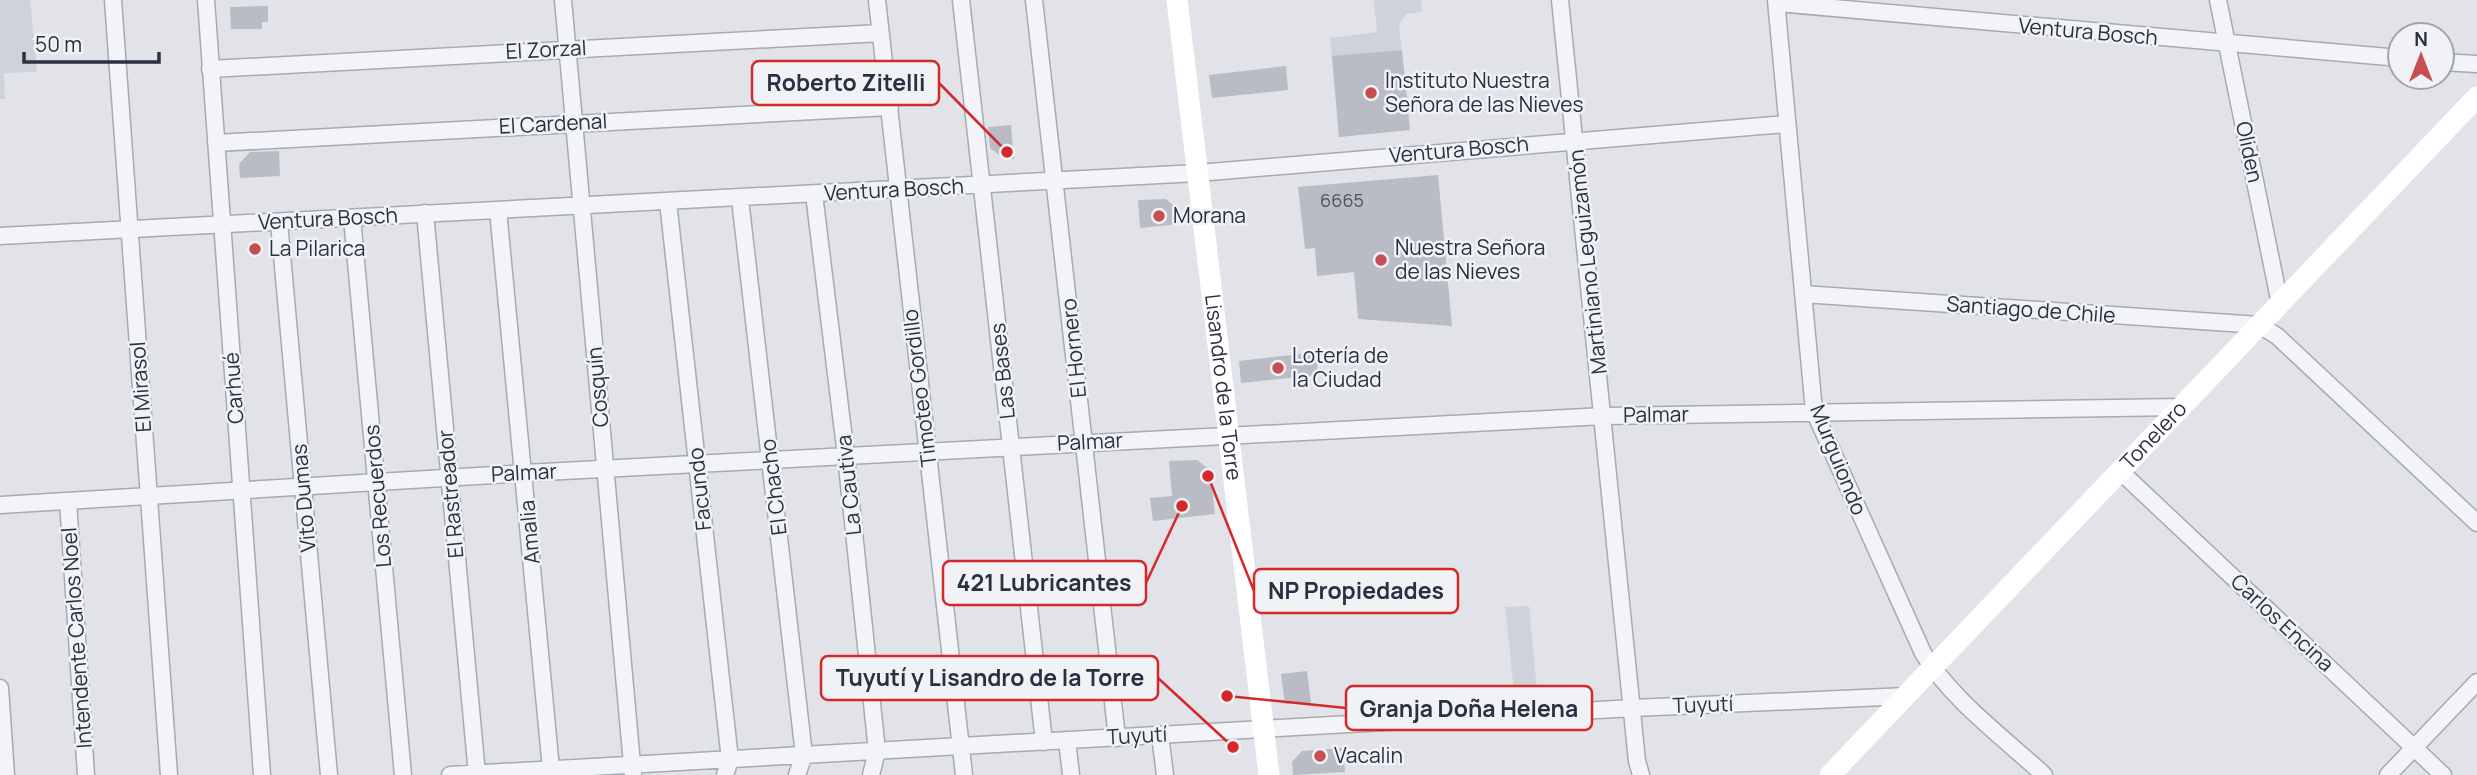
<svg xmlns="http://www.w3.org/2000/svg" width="2477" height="775" font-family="Manrope,sans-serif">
	<rect width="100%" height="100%" fill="#e1e3e9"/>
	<path fill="#cfd2da" d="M0 0H30L37 72 4 73 5 99H0Z
		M1374 0H1421L1422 12 1406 14 1399 25 1410 130 1339 137 1330 38 1377 32Z
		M1529 606 1537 690 1514 691 1505 607Z"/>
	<path fill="#b9bcc5" d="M268 6V22H262V29H231L230 7Z
		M1402 50 1410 130 1339 137 1332 56Z
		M1286 66 1288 90 1212 98 1209 75Z
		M1011 125 1014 159H1004L990 148 988 127Z
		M279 151 280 176 240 178 239 164 250 152Z
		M1438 175 1452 326 1358 319 1354 272 1317 276 1315 248 1305 249 1298 187Z
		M1166 199 1178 209 1180 224 1140 228 1138 200Z
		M1316 352 1318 375 1241 383 1239 361Z
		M1197 460 1210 470 1215 514 1153 521 1150 498 1172 496 1169 461Z
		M1307 671 1311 703 1285 704 1281 674Z
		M1343 748 1345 772 1293 775 1292 762 1302 751Z"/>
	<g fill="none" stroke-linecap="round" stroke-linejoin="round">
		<g stroke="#a6aab3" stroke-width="19">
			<path id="street" d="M113 0 169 775
				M206 0 262 775
				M563 0 633 775
				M877 0 964 775
				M961 0 1044 742
				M1034 0 1117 738
				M1560 0 1637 761 1641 775
				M1776 0 1814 411 1923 653C1952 700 2004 738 2044 775
				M2218 0 2280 304
				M1777 3 2400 58
				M2442 62 2477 64
				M210 69 881 33
				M216 143 890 107
				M814 194 846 456 877 751 871 775
				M740 199 804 755 797 775
				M668 202 730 760 725 775
				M498 210 551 769
				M425 213 477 774
				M352 218 403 775
				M279 222 329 775
				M0 236 1198 173 1786 124
				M1803 294 2259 325 2277 336 2477 523
				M2120 471 2443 775
				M68 501 86 775
				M0 505 525 473 1604 416 2181 407
				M0 688 6 775
				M1160 735 1165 775
				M1067 740 1071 775
				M450 775 1633 708 1907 696
				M2388 775 2477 682"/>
		</g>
		<use href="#street" stroke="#f3f4f7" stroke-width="16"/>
		<g stroke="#fff" stroke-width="21">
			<path id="s1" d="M1177 0 1269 775"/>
			<path id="s2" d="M1830 775 2477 97"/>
		</g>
	</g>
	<g fill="#c54f52" stroke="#f0f2f6" stroke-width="2.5">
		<circle cx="1371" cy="93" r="7"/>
		<circle cx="1159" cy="216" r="7"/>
		<circle cx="255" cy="249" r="7"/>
		<circle cx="1381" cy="260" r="7"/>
		<circle cx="1278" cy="368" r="7"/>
		<circle cx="1320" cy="756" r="7"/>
	</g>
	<g text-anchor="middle" stroke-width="5" stroke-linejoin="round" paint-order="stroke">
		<g font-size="18" fill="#4e5360">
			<text x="1342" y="207">6665</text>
		</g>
		<g font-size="21" fill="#2a303f" stroke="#f0f2f6">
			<text transform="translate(2088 32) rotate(5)" y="7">Ventura Bosch</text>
			<text transform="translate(546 50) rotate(-3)" y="7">El Zorzal</text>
			<text transform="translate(553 124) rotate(-3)" y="7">El Cardenal</text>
			<text transform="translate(1459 150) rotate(-5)" y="7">Ventura Bosch</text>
			<text transform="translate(2249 152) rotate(78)" y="7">Oliden</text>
			<text transform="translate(894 190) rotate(-3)" y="7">Ventura Bosch</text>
			<text transform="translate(328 219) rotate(-3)" y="7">Ventura Bosch</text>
			<text transform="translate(1588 262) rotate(-96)" y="7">Martiniano Leguizamón</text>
			<text transform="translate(2031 310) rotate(4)" y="7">Santiago de Chile</text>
			<text transform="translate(1074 348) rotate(-96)" y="7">El Hornero</text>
			<text transform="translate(1003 371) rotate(-96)" y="7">Las Bases</text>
			<text transform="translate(141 387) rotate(-94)" y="7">El Mirasol</text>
			<text transform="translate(598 387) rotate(-95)" y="7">Cosquín</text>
			<text transform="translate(234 388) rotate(-94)" y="7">Carhué</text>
			<text transform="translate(920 388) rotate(-97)" y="7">Timoteo Gordillo</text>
			<text dy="7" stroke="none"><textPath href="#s1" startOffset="390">Lisandro de la Torre</textPath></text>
			<text transform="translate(1656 415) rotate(-1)" y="7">Palmar</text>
			<text dy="7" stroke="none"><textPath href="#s2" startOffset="469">Tonelero</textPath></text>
			<text transform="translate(1090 442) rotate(-3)" y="7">Palmar</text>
			<text transform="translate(1838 460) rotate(68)" y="7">Murguiondo</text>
			<text transform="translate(524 473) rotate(-3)" y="7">Palmar</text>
			<text transform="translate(849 485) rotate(-96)" y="7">La Cautiva</text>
			<text transform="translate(774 487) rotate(-97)" y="7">El Chacho</text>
			<text transform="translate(700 489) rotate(-96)" y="7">Facundo</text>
			<text transform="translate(451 494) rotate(-95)" y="7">El Rastreador</text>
			<text transform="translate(378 496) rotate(-95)" y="7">Los Recuerdos</text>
			<text transform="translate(304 498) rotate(-95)" y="7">Vito Dumas</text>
			<text transform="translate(530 532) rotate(-95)" y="7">Amalia</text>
			<text transform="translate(2282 623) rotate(43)" y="7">Carlos Encina</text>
			<text transform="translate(77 638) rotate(-94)" y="7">Intendente Carlos Noel</text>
			<text transform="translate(1703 705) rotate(-2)" y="7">Tuyutí</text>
			<text transform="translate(1137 736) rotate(-3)" y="7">Tuyutí</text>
		</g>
		<g font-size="21" fill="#2a303f" stroke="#f0f2f6" text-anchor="start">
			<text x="1385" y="88">Instituto Nuestra<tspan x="1385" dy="24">Señora de las Nieves</tspan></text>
			<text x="1173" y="223">Morana</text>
			<text x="1395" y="255">Nuestra Señora<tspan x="1395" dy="24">de las Nieves</tspan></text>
			<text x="269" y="256">La Pilarica</text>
			<text x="1292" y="363">Lotería de<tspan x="1292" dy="24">la Ciudad</tspan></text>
			<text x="1334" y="763">Vacalin</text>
		</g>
	</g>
	<path fill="none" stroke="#d62828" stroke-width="2.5" d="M1007 152L939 83M1182 506L1146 583M1208 476L1254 591M1233 747L1158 678M1227 696L1346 708"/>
	<g fill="#d62828" stroke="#f0f2f6" stroke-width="2.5">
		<circle cx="1007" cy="152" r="7"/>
		<circle cx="1182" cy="506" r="7"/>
		<circle cx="1208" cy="476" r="7"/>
		<circle cx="1233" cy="747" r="7"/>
		<circle cx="1227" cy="696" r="7"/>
	</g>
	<g fill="#f0f2f6" stroke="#d62828" stroke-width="2.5">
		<rect x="752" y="61" width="187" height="44" rx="7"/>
		<rect x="943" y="561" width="203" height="44" rx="7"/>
		<rect x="1254" y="569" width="204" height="44" rx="7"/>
		<rect x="821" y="656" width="337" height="44" rx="7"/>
		<rect x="1346" y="686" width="246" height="44" rx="7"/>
	</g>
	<g font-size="23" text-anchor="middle" font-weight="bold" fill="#2a303f">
		<text x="846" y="91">Roberto Zitelli</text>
		<text x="1044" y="591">421 Lubricantes</text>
		<text x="1356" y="599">NP Propiedades</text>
		<text x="990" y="686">Tuyutí y Lisandro de la Torre</text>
		<text x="1469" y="717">Granja Doña Helena</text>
	</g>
	<g transform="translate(2421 56)"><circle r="33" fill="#f0f2f6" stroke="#a1a4ad" stroke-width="2"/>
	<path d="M0-5L12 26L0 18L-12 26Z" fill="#c54f52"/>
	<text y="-10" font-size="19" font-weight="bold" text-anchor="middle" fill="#2a303f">N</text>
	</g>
	<path d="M24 52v10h135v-10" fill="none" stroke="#2a303f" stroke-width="3.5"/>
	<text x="35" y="52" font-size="21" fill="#2a303f" stroke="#f0f2f6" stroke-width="5" paint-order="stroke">50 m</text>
</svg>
